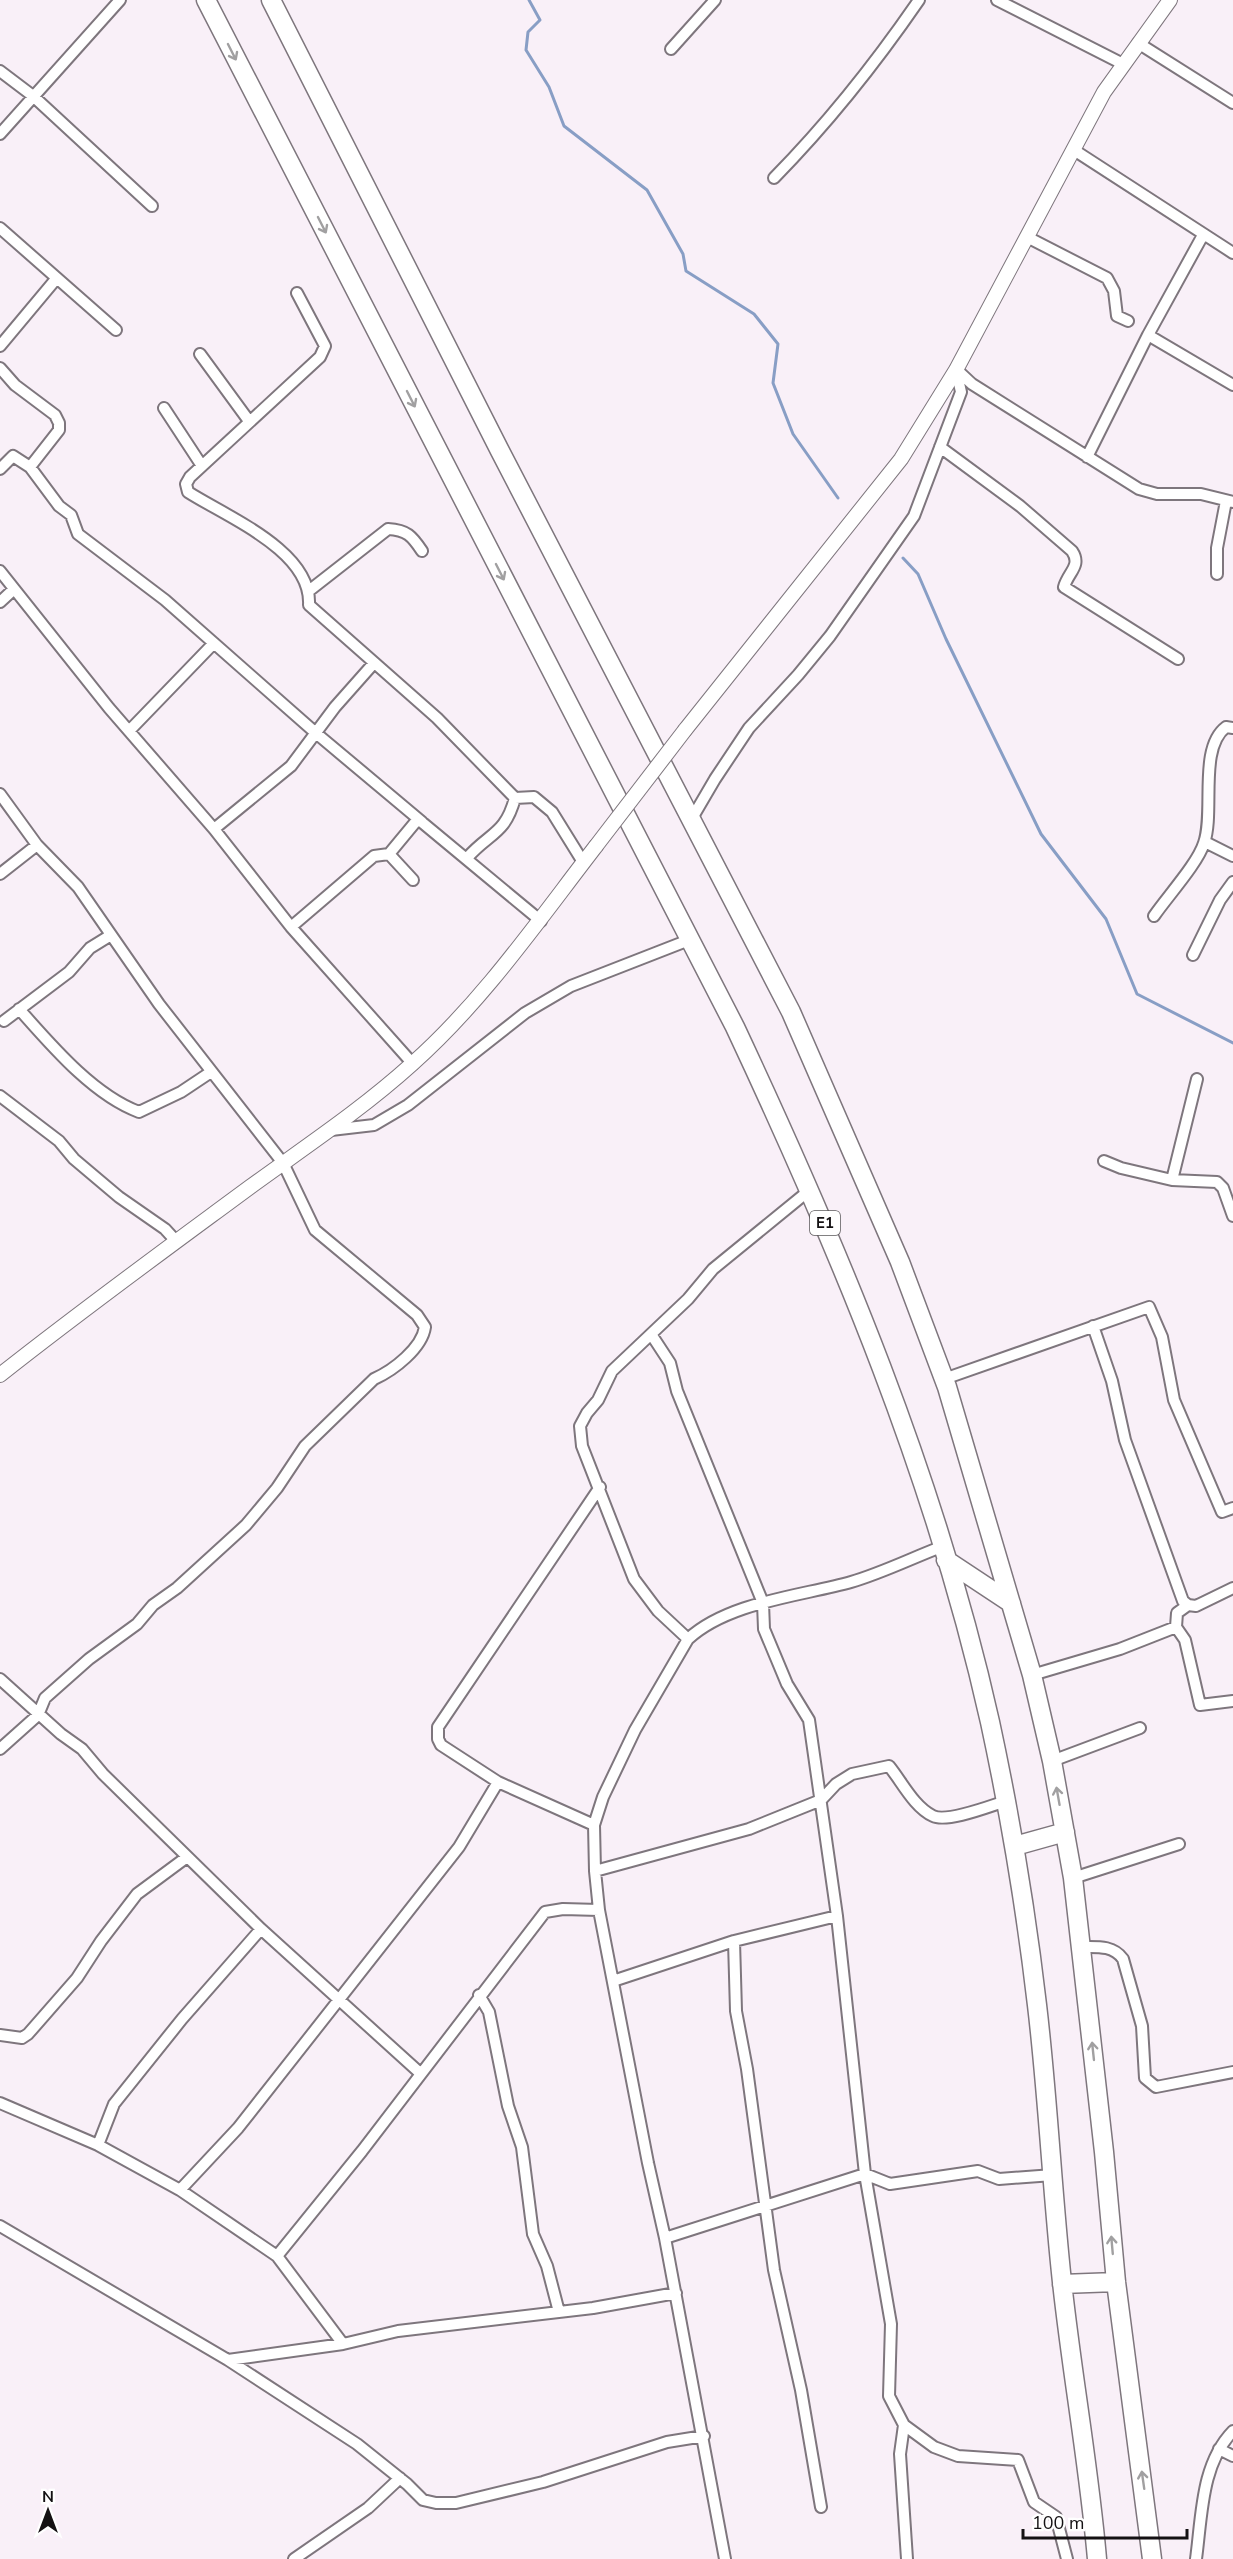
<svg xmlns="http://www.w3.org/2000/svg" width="1233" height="2559" font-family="'Nunito Sans',sans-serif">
	<rect width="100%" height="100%" fill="#f9f0f8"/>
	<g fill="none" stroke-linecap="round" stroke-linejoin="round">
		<path stroke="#889ec5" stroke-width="3" d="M529 0 540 20 528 32 526 50 549 87 564 126 647 190 683 254 686 271 754 314 778 344 773 383 793 434 838 498
			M903 558 918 574 946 639 1041 834 1106 919 1137 994 1233 1043"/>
		<g stroke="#7e767d" stroke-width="14">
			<path id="minor" d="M997 0 1123 64
				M1138 43 1233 103
				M671 49 715 0
				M0 71 33 96 152 206
				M0 134 120 0
				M1074 150 1233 253
				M774 178C828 123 875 64 919 0
				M0 228 116 330
				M1027 237 1107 278 1114 291 1117 316 1128 321
				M297 293 325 346 320 357 190 477 186 484 188 492C227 517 312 551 309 605L437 718 515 798 534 797 552 812 583 862
				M1148 335 1233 385
				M0 346 56 279
				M200 354 249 421
				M0 368 15 385 55 415 59 423V430L30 467 13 456 0 469
				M957 370 972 384 1139 489 1157 494H1201L1233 502
				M164 408 202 466
				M940 447 1020 506 1072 551C1082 566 1068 572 1064 587L1178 659
				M1087 457 1148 335 1203 235
				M30 467 59 506 71 515 78 534 165 600 317 734 422 822
				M0 571 109 708 214 829 291 927 413 1064
				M1217 574V548L1226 501
				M310 590 388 529C407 530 412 536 422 551
				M0 602 13 590
				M129 731 214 643
				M0 794 37 845 78 887 159 1004 283 1163 315 1230 417 1315 425 1327C422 1348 394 1370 374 1379L305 1446 277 1488 246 1525 177 1588 153 1605 137 1624 89 1659 45 1698 38 1715 0 1749
				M691 820 715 779 749 728 798 675 830 636 914 516 961 392 956 370
				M214 829 291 766 335 707 374 663
				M1205 842 1233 856
				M389 854 413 880
				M467 858C490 832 505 835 515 798
				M0 874 37 845
				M1154 916C1167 897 1198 863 1204 843 1215 812 1198 748 1226 727L1233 728
				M291 927 374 856 389 854 418 819 541 921
				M1193 955 1220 900 1233 882
				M19 1009C51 1045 93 1095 139 1112L181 1092 211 1072
				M4 1021 69 972 90 948 111 935
				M0 1096 59 1141 74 1159 119 1197 165 1229 176 1241
				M331 1130 374 1125 408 1105 525 1013 571 986 689 940
				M1104 1161 1121 1168 1172 1180 1217 1182 1223 1188 1233 1216
				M1172 1180 1197 1079
				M1093 1326 1112 1381 1125 1440 1183 1601 1188 1605
				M651 1334 670 1363 677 1391 763 1603 764 1629 787 1684 809 1720 837 1916 865 2174 891 2324 889 2396 904 2425 900 2454 907 2559
				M944 1379 1149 1307 1162 1337 1174 1400 1222 1512 1233 1508
				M1176 1627 1185 1640 1200 1705 1233 1701
				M688 1639 658 1611 634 1579 582 1446 580 1426 587 1413 598 1400 612 1371 688 1299 713 1269 811 1189
				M1032 1675 1120 1649 1176 1627 1177 1613 1188 1605 1196 1606 1233 1588
				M0 1679 61 1734 82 1749 103 1774 261 1929 420 2073
				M1052 1761 1140 1728
				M594 1825 498 1782 441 1745 438 1739V1727L600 1487
				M595 1871 749 1829 821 1800 836 1784 852 1774 889 1766C902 1782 914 1807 933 1816 947 1823 990 1806 1006 1801
				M1073 1878 1179 1844
				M734 1941 736 2011 747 2069 774 2270 801 2390 821 2507
				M1081 1947C1097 1947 1113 1945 1123 1959L1142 2026 1145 2078 1156 2087 1233 2072
				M613 1981 734 1941 837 1916
				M479 1995 489 2012 508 2106 522 2147 533 2234 547 2266 559 2312
				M0 2035 22 2038 28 2034 77 1978 101 1941 137 1894 187 1857
				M0 2103 98 2145 180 2190 277 2256 343 2344
				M98 2145 114 2104 182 2019 261 1929
				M180 2190 238 2128 459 1847 498 1782
				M0 2226 228 2360 357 2444 407 2484 423 2500 436 2503H456L543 2482 667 2442 704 2436
				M665 2238 865 2174 890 2184 978 2171 999 2179 1053 2175
				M277 2256 362 2151 545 1912 563 1909 599 1910
				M228 2360 343 2344 398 2331 593 2308 676 2293
				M904 2425 934 2447 958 2456 1018 2460 1034 2502 1056 2517 1067 2559
				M1219 2449 1233 2456
				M294 2559 368 2508 400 2478
				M725 2559 665 2238 648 2163 599 1910 595 1871 594 1825 603 1797 635 1730 688 1639C728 1602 801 1596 851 1582 882 1573 912 1558 941 1547
				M1196 2559C1202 2515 1201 2464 1233 2431"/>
		</g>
		<g stroke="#7e767d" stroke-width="16">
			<path id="secondary" d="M685 730 901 459 956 370 1104 92 1170 0
				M0 1375C82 1310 166 1249 250 1187 305 1147 361 1110 412 1064 483 1001 538 921 596 846"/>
		</g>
		<g stroke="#7e767d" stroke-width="21">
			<path id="motorway" d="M206 0 735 1027C840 1251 936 1480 990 1722 1010 1815 1026 1910 1037 2005 1048 2097 1052 2190 1062 2282 1072 2375 1089 2466 1097 2559
				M271 0 500 451 791 1012 900 1262 947 1387 1032 1675 1052 1761 1073 1878 1104 2152 1116 2282 1152 2559
				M946 1560 1011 1603
				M1015 1846 1065 1832
				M1062 2284 1116 2282"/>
		</g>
		<use href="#minor" stroke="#fff" stroke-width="10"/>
		<use href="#secondary" stroke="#fff" stroke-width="14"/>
		<use href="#motorway" stroke="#fff" stroke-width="18"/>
		<g stroke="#7e767d" stroke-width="16" stroke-linecap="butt">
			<path id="secondary-bridge" d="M596 846 685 730"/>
		</g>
		<use href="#secondary-bridge" stroke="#fff" stroke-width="14"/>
	</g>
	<defs><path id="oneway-shaft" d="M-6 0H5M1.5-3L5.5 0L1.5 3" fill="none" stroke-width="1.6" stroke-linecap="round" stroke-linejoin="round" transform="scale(1.5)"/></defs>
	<g stroke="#a1a0a1">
		<use href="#oneway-shaft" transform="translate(232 52) rotate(63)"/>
		<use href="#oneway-shaft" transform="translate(322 225) rotate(63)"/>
		<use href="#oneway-shaft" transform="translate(411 399) rotate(63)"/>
		<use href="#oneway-shaft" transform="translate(500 572) rotate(63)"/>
		<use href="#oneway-shaft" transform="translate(1058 1796) rotate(-100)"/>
		<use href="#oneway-shaft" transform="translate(1093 2051) rotate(-96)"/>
		<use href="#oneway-shaft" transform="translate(1112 2245) rotate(-95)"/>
		<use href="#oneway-shaft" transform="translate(1143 2480) rotate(-98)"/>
	</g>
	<g text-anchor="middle" stroke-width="4.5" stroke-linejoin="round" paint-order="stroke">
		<rect fill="#fff" stroke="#5a585a" stroke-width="1.5" x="810" y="1211" width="30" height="24" rx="4.5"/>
		<g font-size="15" font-weight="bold" fill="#141113">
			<text x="825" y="1228">E1</text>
		</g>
	</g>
	<g transform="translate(48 2511)" stroke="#ffffff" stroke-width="4.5" paint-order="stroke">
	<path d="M0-4.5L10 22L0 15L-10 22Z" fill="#141113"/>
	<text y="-9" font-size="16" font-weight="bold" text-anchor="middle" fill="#141113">N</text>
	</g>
	<path d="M1023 2529v9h164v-9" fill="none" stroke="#141113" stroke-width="3"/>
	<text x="1032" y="2529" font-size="18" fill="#141113" stroke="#ffffff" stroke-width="4.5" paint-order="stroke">100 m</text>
</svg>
